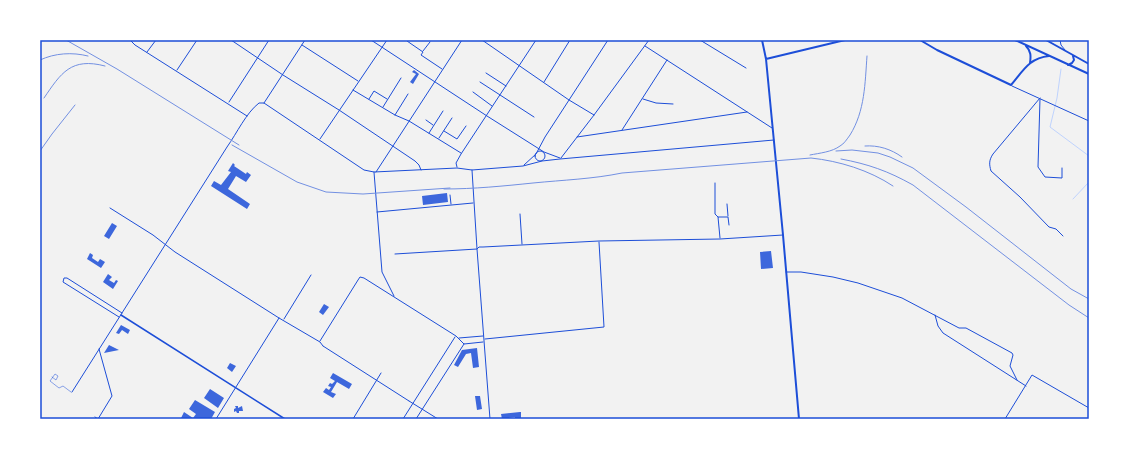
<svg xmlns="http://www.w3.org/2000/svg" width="1129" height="459" font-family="Literata,serif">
	<rect width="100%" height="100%" fill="#f2f2f2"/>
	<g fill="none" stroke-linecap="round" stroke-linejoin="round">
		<path stroke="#bfd3fe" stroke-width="1" d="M1061 69 1057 98 1050 127 1089 156
			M1073 199 1089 182"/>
		<path stroke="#bfd3fe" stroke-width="2.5" d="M1089 419V418"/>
	</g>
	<path fill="#3d67dc" d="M414 70 419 74 413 84 410 82 416 74 412 72Z
		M233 163 235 165 234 166 246 174 247 172 251 175 246 182 236 176 228 189 250 204 247 209 211 186 214 181 221 185 231 172 228 171Z
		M447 193 448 202 423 205 422 196Z
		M112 223 117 226 109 239 104 236Z
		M771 251 773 268 761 269 760 252Z
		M90 253 93 255 92 258 98 262 100 259 105 262 101 268 87 259Z
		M108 274 112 277 109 280 114 283 116 280 118 281 113 289 103 282Z
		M324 304 329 307 323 315 319 312Z
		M121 325 130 330 128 334 122 330 119 334 116 333Z
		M109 345 119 350 104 353Z
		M477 348 479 367 473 368 471 353 466 354 458 367 454 365 462 350Z
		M230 363 236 366 232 372 227 368Z
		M333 373 352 384 349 389 337 382 331 392 336 394 333 398 323 392 326 388 329 390 331 387 328 386 330 383 332 384 335 381 330 378Z
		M210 389 224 398 218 408 204 398Z
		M475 396H480L482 409 477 410Z
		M195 400 215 412 211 419H205L203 418V419H182L181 418 184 412 193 418 196 414 189 409Z
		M235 406H238V408L242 406 243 411H239V413H237L236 411 234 412V409L236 408Z
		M520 412H521V419H515V417L502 419 501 414Z"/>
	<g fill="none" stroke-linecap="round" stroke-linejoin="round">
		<path stroke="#1d4ed8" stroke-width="0.5" d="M52 377 56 380 58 376 55 374 50 381 59 388 63 386 71 392"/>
		<path stroke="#1d4ed8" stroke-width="1" d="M374 172 382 272 394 296
			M323 346 409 401
			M353 419 381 373"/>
		<path stroke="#1d4ed8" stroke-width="1" d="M130 40 135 45 247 116
			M231 40 283 75 339 110 415 161 419 165 421 170
			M371 40 487 116 544 152 560 158
			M408 40 407 41 423 52 421 55 442 69
			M482 40 569 100 594 115
			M700 40 746 68
			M1060 40 1061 45 1065 50
			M302 45 358 81
			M645 46 772 128
			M423 51 430 42
			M147 52 156 40
			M177 70 197 40
			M486 73 506 86
			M480 82 534 117
			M544 82 570 40
			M1012 86 1089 121
			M353 90 395 115 409 121 461 153
			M473 92 492 106
			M1040 98 993 154C989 160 989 164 991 171L1020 197 1049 227 1056 229 1063 236
			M369 99 374 91 387 99
			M643 99 656 103 673 104
			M1040 99 1038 167 1045 177 1062 178V168
			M229 102 269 40
			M264 103 305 40
			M383 107 401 78
			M395 115 408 94
			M426 120 433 125
			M622 130 667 60
			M444 131 457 139 466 126
			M429 133 443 111
			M577 137 747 112
			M439 138 452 118
			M320 139 387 40
			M535 156a5 5 0 1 1 10 0a5 5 0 1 1-10 0Z
			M561 158 594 115 649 40
			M524 165 536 154 545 137 608 40
			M457 167 456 163 461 154 536 40
			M472 170 477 249 490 419
			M376 172 462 40
			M715 183V214L718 217
			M450 195 451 204
			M727 204 728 216
			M110 208 153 235 175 252 279 318 320 342 323 346
			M377 212 473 203
			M520 214 522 244
			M720 238 718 217H728L729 225
			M395 254 477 249 479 247H483L599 241 720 239 783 235
			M786 272H801L833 277 858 283 902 298 959 328H966L1012 353 1013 355 1010 366 1017 380
			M935 315 938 326 943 333 1026 386
			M119 317 63 282 64 278H67L122 313
			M284 319 311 275
			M459 338 483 336
			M485 339 604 327 599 242
			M320 341 358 280 360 277 364 278 456 336 464 344 483 342
			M72 392 227 147C237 133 246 113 259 103H264L364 170 374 172 457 168 472 170 523 166 542 161 560 159 774 140
			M409 401 438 419
			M95 417 98 419 112 396 99 349
			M216 419 279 318
			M403 419 455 337
			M416 419 464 344
			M1005 419 1032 375 1089 408"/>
		<path stroke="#1d4ed8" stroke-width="1.5" d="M121 315 285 419"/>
		<path stroke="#1d4ed8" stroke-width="2" d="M762 40 766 59 783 235 799 419
			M920 40 937 50 1011 85C1023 71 1029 58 1049 56
			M1015 40 1089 74
			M1046 40 1089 64
			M1026 46C1031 51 1031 56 1030 63
			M766 59 845 40
			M1068 65 1072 63 1074 60 1073 56"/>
		<path stroke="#7290e2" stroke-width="1" d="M66 40 117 69 239 145
			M40 60C55 53 72 52 88 56
			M44 98C61 73 71 57 105 66
			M232 145 297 182 326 192 363 194 450 188
			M865 146C878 145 891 149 902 157
			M40 151 52 134 75 105
			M836 151 852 150 878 153 890 157 913 168 966 207 1071 289 1089 299
			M810 155C820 153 832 152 840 146 844 144 847 139 850 135 865 111 865 83 867 56
			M841 159C868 164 888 171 913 185L1069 305 1089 318
			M444 189C474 189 504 186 533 183 563 180 593 179 622 173L811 158C839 161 869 170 893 186"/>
	</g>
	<rect width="1129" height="459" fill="none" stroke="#ffffff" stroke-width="82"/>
	<rect x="41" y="41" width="1047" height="377" fill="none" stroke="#1d4ed8" stroke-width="1.5"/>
</svg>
